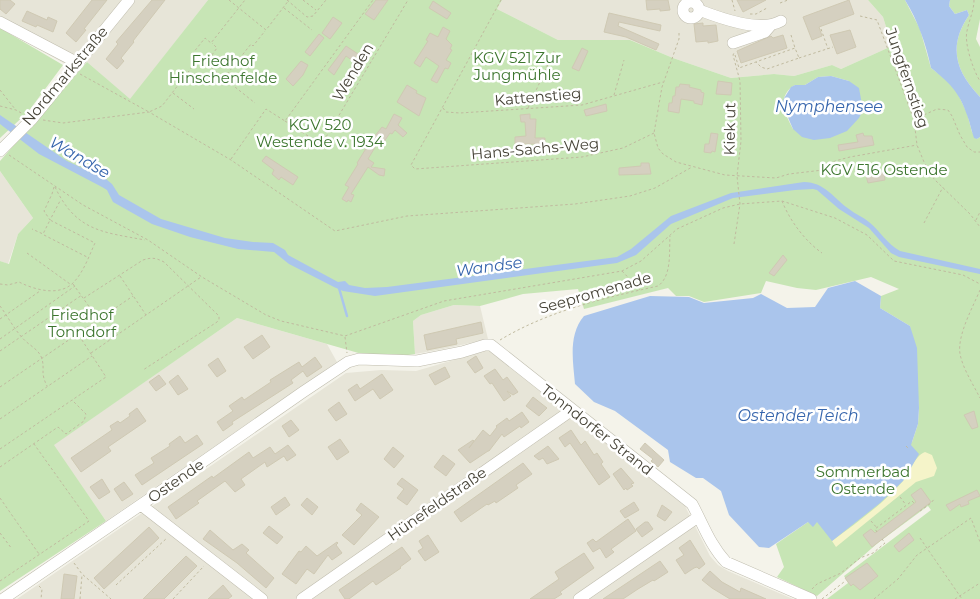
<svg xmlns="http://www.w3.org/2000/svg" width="980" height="599" font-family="Montserrat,sans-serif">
	<rect width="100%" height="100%" fill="#f4f3ea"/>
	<path fill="#e7e5d8" d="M0 0H208L130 100 87 62 78 71 0 28Z
		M502 0H868L883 17 892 46 841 69 832 65 794 76 774 74 731 78 673 58 630 40H558L497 9Z
		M0 171 33 218 18 234 8 264 0 261Z
		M454 305 480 306 488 339 443 349 415 354 413 321 421 315Z
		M237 318 327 344 337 362 106 521 53 445Z
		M488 350 685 506 710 556 718 565 728 571 793 599H17L346 373 381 370 416 371Z"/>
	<path fill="#c7e5b5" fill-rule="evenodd" d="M208 0H502L497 9 558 40H630L673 58 731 78 774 74 794 76 832 65 841 69 892 46 883 17 868 0H905L920 29 931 68 948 81 957 92 967 113 972 132 977 139 980 137V599H827L848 583 844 576 931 510 928 506 879 542 817 596 777 577 784 567 776 544 808 522 912 442 918 424 919 408 910 326 880 308 881 296 899 289 871 277 816 290 797 288 766 281 761 293 704 302 689 296H676L668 288 584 309 578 289 523 294 480 306 454 305 421 315 413 321 415 354 408 355 362 354 237 318 54 445 106 521 0 591V261L9 264 18 234 33 218 0 171V161L87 62 130 99ZM831 76 849 81 793 129C785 114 776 96 795 85H805L818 77Z
		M950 0H980V19L976 39 980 47V97C955 71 948 46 969 15L967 10 955 14 949 6Z
		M0 28 63 65 28 112 0 138Z"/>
	<path fill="#f5f4c9" d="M925 452 932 455 937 468 934 476 916 482 836 547 832 541C856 523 882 505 902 482 911 473 913 457 925 452Z"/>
	<path fill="#aac5ec" d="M905 0H950L949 6 955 14 967 10 969 15C948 46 955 71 980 97V137L977 139 974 138C971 130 970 122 967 115 960 93 949 82 931 68 926 44 918 21 905 0Z
		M831 76 849 81 859 88 863 110 859 118 847 131 830 138 814 140 802 137 793 129 783 106V100L791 87 795 85H805L818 77Z
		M0 115 67 161 106 179 112 184 119 195 161 219 225 238 253 242 273 243 285 250 288 255 338 282 345 281 349 285 365 288 387 287 617 257 631 249 671 216 731 193 804 182C825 182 834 199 849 209 855 214 863 217 869 222 880 231 887 244 900 251L980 269V274L899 257 891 253 869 228 839 209 817 190 813 189 795 190 733 198 671 224 636 255 617 263 375 296 343 291 334 287 289 264 274 252 238 249 190 237 152 224 113 202 107 190 102 187 39 154 0 124Z
		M855 281 881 296 880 308 910 326 917 348 919 408 918 424 911 445 919 454 903 481 880 503 832 541 817 522 813 527 808 522 769 548 759 547 729 515 721 491 703 478H696L670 462 668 450 615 411 594 402 575 384C573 361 568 335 584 316L650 296 689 297 704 303 753 298 761 294 787 308 815 307 828 288Z"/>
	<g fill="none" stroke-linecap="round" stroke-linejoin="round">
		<path stroke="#aac5ec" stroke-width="2.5" d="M339 288 347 316"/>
	</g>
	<path fill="#d5d0c0" stroke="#cfc9b3" d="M0 0H10L15 4 6 14 0 9Z
		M92 0H107L84 29 86 30 76 42 66 33Z
		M152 0H165L133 41 134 42 121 58 124 61 117 69 106 59 118 44 116 42Z
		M376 0H388L374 20 365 14Z
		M646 0H668L670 10 660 11V9L647 10Z
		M737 0H766L743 12Z
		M849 0 854 14 819 27 822 36 812 40 803 17Z
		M433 1 451 13 447 19 429 8Z
		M27 11 47 20 48 17 57 21 53 32 37 25 36 27 22 21Z
		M609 13 661 25 660 31 619 22 618 26 659 44 656 50 626 37 604 32Z
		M333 17 342 23 330 39 322 33Z
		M703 23V26L716 25 718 41 708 43V41L696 42 694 24Z
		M443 27 450 31 446 39 452 45 450 49 452 50 446 60 451 63 448 69 445 68 437 83 431 80 439 66 426 57 420 67 414 63 428 41 426 40 430 33 438 37Z
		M850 30 856 47 837 54 830 35Z
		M319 34 324 38 310 56 305 52Z
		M783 35 787 48 741 63 737 51 771 36 773 38Z
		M346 46 358 54 353 61 346 56 334 75 328 70Z
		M582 48 588 51 579 71 572 68Z
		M301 61 308 65 303 75 293 86 286 79Z
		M718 81 732 83 731 95 716 94Z
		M680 84 690 85 689 87 701 90V92L704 93 702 105 694 103V101L681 99 679 113 668 111 669 103H672L673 96H675L676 87H679Z
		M407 85 417 91 416 93 426 98 419 116 397 102Z
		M606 104 607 111 586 116 584 110Z
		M394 114 402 118 398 125 407 133 403 137 395 130 392 134 390 133 381 146 377 144 368 159 374 163 371 167 385 169 384 176 379 175 368 167 351 194 354 195 351 202 348 200 347 202 342 199 349 187 345 185 358 164 357 163 370 142 382 127 386 129Z
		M530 114V119H536L535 138H545V144H515V137L526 136 525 122H521L520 115Z
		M711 133 718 134 715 152 712 151 711 153 704 152 705 144H709Z
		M863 133 864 136H872L874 145 839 151 838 145 858 142 856 135Z
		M266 156 298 177 293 185 281 177 279 180 272 174 274 170 262 161Z
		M641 163H649L651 174 619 175V168L641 166Z
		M884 172 885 180 868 183 866 176Z
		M783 255 787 260 774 276 769 273Z
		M481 322 483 333 456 339 457 344 427 350 424 335Z
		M262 335 270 347 253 359 244 347Z
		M476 356 483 368 475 373 467 362Z
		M315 357 322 367 307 377 303 371 291 380 293 383 232 422 233 424 223 431 217 422 233 411 229 406 242 397 244 400 271 382 270 380 299 362 302 367Z
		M218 358 226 371 217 377 208 365Z
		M445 367 450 377 435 385 429 375Z
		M495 369 503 380 507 377 518 392 513 395 507 391 511 396 504 401 492 383 490 384 484 376Z
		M382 374 393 390 380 399 373 389 355 401 348 390 357 384 360 389Z
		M159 375 166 384 156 391 149 382Z
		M178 375 188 389 178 395 169 382Z
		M533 397 547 408 539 416 526 406Z
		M339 402 347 414 336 421 328 410Z
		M137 408 146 421 108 447 111 451 81 472 71 458 112 430 110 426 118 421 120 423 130 416 129 414Z
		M974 411 978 427 972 429 964 415Z
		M522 412 529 422 521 428 520 426 504 437 502 434 489 451H488L470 463 458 450 473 440 474 441 469 448 483 430 490 436 497 427 496 426 507 418 509 421Z
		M291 420 299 430 289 437 282 426Z
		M571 430 581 445 585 441 594 455 597 453 603 462 601 464 610 477 599 485 570 443 565 447 559 438Z
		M197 435 203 444 142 485 135 475 154 463 151 458 170 446 169 444 180 436 185 443Z
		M340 439 349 452 337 460 328 447Z
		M645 443 664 460 658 467 651 461 653 459 640 449Z
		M288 445 296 455 287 461 284 456 267 467 265 462 241 479 245 485 235 492 225 481 197 501 199 503 176 519 168 507 212 476 213 478 249 452 253 458 270 447 275 454Z
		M548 446 559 459 547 464 543 458 539 460 534 456Z
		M393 447 404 456 394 468 384 459Z
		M443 455 455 464 446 476 434 467Z
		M523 463 532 474 516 485 518 488 496 503 495 501 488 505 487 504 461 522 454 512Z
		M621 468 634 483 631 484 633 486 627 490 626 488 624 490 613 474Z
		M402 478 418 490 407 505 397 498 404 489 397 484Z
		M102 479 110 492 99 499 90 487Z
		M124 482 133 494 122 501 114 489Z
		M921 488 931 502 872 547 863 535 871 529 875 533 916 502 911 495Z
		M977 490 980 496 968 501 969 504 961 507 960 504 950 511 946 505Z
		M285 497 290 505 276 515 271 507Z
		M307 498 318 507 312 515 301 505Z
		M634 502 639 510 625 518 620 511Z
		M361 503 379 517 354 545 342 535 362 515 356 510Z
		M662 505 672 512 665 521 657 516Z
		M628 519 636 531 611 549 614 552 606 558 600 548 593 552 587 543 593 539 596 542Z
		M645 522H648L653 529 642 537 636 529Z
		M269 526 283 537 277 544 263 533Z
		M149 527 159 538 104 589 94 578Z
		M210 530 233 550 242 544 249 550 246 553 274 578 266 588 237 563 203 539Z
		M909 533 914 540 899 552 894 546Z
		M428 535 439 552 425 561 418 551 423 548 419 541Z
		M690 540 705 564 699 569 697 567 694 568 685 574 676 560 684 555 679 548Z
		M337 542 338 543 336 545 342 553 332 560 328 555 314 574 307 569 296 584 282 574 299 551 301 552 306 546 317 556Z
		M402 547 411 559 400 567 401 568 376 585 373 581 349 599H345L339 590Z
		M584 553 594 568 560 592 562 594 554 599H530L559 579 555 572Z
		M186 556 197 566 164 599H143Z
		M660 561 668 572 654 581 653 580 638 589 623 599H603Z
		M867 563 878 576 860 590 853 584 851 586 845 578Z
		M710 571 722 582 740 592 741 588 766 599H730L712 588 702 580Z
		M64 574 77 576 74 599H61Z
		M223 585 232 596 228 599H208Z"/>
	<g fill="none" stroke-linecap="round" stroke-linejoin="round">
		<g stroke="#bfbcad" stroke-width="12">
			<path id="minor" d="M683 10a8 8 0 1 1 16 0a8 8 0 1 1-16 0Z
				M699 10C720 18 760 33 781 21
				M0 22 78 63
				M733 43 765 32 771 25
				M0 151 32 119 129 0
				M141 505 262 599
				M3 599 161 491 303 392 348 362 359 359 417 361 462 352 485 345H491L692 504C703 524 710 545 726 562L811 599
				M302 599 572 410
				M579 599 698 517"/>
		</g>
		<path stroke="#c0ba9f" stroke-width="1" stroke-dasharray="2.5 2.5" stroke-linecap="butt" d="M229 0 266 30 289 0
			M287 0 307 17 313 16 326 0
			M303 0 316 10
			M501 0 411 165 415 169 582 157 623 148 654 133
			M732 0 735 11
			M974 0C974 11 969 20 967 31 964 43 973 70 980 81
			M780 3 788 0
			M284 8 312 30
			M750 14H756L767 8
			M860 16 877 20 914 120 917 145 924 162 934 179 970 214 980 227
			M821 29 828 49
			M679 33V39L662 87 654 133 658 148 663 154 676 162 725 175 776 178 789 174 823 170 835 161 850 157 917 145
			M791 35 795 48
			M735 55 739 68 795 48 799 58 767 69 761 67 756 62
			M799 58 833 47
			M200 59 255 103
			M206 63 217 48 212 43
			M80 74 149 112 162 106 199 58 193 53 205 38 211 43 245 0
			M224 78 251 44 253 46 265 31
			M0 90 15 109
			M173 93 194 109
			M614 95 624 60
			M0 106 16 110 23 114
			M443 108 446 112 460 113 582 105 663 82
			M528 108 555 49
			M915 119 937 109 948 110 952 116 960 135 967 147 974 152H980
			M43 120 63 123 149 112 231 160 335 231 407 216 575 204 630 196 655 188 692 167
			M285 121 319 143 326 137 408 0
			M9 155 83 205 148 240 202 277 266 315 281 321 345 336 444 301 622 271 641 261 677 229 723 208 740 204 782 201 835 218 867 235 894 261 963 275 980 284
			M231 159 266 109 285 121 373 0
			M54 187 52 194 44 211 50 220 60 201
			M55 187C76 231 102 232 145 240
			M782 201C790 221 805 241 822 253
			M976 220 980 212
			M924 223 943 187
			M44 235 87 257
			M734 244 740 204 737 176 741 141 740 81 733 55 734 53
			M27 253 70 284
			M622 271 640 290
			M120 276 146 315
			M0 284 8 285 19 282C35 290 60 297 74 282 84 271 89 256 95 243L50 220 43 234 32 229
			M73 284 98 319
			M980 290C973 307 957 335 960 354 963 369 973 384 980 398
			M84 298 143 260C152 257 156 258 164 262L219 316V320L217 322 143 370
			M0 306C9 318 17 335 29 344 34 348 40 352 42 359 45 370 40 372 47 386
			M0 319 40 291
			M345 337 347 353
			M0 339 75 286
			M500 340C548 311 604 298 658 286 672 276 669 252 670 236
			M0 351 82 295
			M91 353 201 277
			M0 387 133 296
			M0 419 92 356
			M906 446 908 448
			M0 449 106 377 78 334
			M0 467 58 427 66 434 84 421 86 414 72 400
			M900 497 906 505
			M0 498 39 554
			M920 511 931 503 935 498
			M871 521 877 528
			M877 532 875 529 912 501 914 503
			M0 533 12 549
			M920 538 962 599
			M74 563 82 574 111 599
			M0 581 89 521 34 444
			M116 585 167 538
			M39 586 42 589 41 599
			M812 589 817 584 841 573 860 558 873 553 885 543 882 539
			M80 599 82 575
			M173 599 204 566
			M822 599 844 582
			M874 599 898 579 917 555 971 518 980 542
			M955 599 980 583"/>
		<use href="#minor" stroke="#fff" stroke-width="11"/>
	</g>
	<g text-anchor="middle" stroke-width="5" stroke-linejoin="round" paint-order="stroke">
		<g font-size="15" fill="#3d762f" stroke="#fff">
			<text x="517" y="63">KGV 521 Zur<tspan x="517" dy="17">Jungmühle</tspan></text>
			<text x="223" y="66">Friedhof<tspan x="223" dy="17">Hinschenfelde</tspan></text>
			<text x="320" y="130">KGV 520<tspan x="320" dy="17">Westende v. 1934</tspan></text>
			<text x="884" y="175">KGV 516 Ostende</text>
			<text x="82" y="320">Friedhof<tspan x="82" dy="17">Tonndorf</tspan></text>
			<text x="863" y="477">Sommerbad<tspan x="863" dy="17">Ostende</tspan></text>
		</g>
		<g font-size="15" fill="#474438" stroke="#fff">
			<text transform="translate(353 72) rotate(-59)" y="5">Wenden</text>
			<text transform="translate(65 76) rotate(-50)" y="5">Nordmarkstraße</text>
			<text transform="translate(907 78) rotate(71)" y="5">Jungfernstieg</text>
			<text transform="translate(538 97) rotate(-5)" y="5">Kattenstieg</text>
			<text transform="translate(730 129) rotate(-89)" y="5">Kiek ut</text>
			<text transform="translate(535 149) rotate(-5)" y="5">Hans-Sachs-Weg</text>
			<text transform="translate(595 293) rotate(-16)" y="5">Seepromenade</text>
			<text transform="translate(597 430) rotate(38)" y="5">Tonndorfer Strand</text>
			<text transform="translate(176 481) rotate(-35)" y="5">Ostende</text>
			<text transform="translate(437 504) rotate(-35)" y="5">Hünefeldstraße</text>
		</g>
		<g font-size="16" font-style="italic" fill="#3766ad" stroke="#fff">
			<text x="829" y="112">Nymphensee</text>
			<text transform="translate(80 157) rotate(30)" y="6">Wandse</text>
			<text transform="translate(489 266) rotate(-8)" y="6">Wandse</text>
			<text x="798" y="421">Ostender Teich</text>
		</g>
	</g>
</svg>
